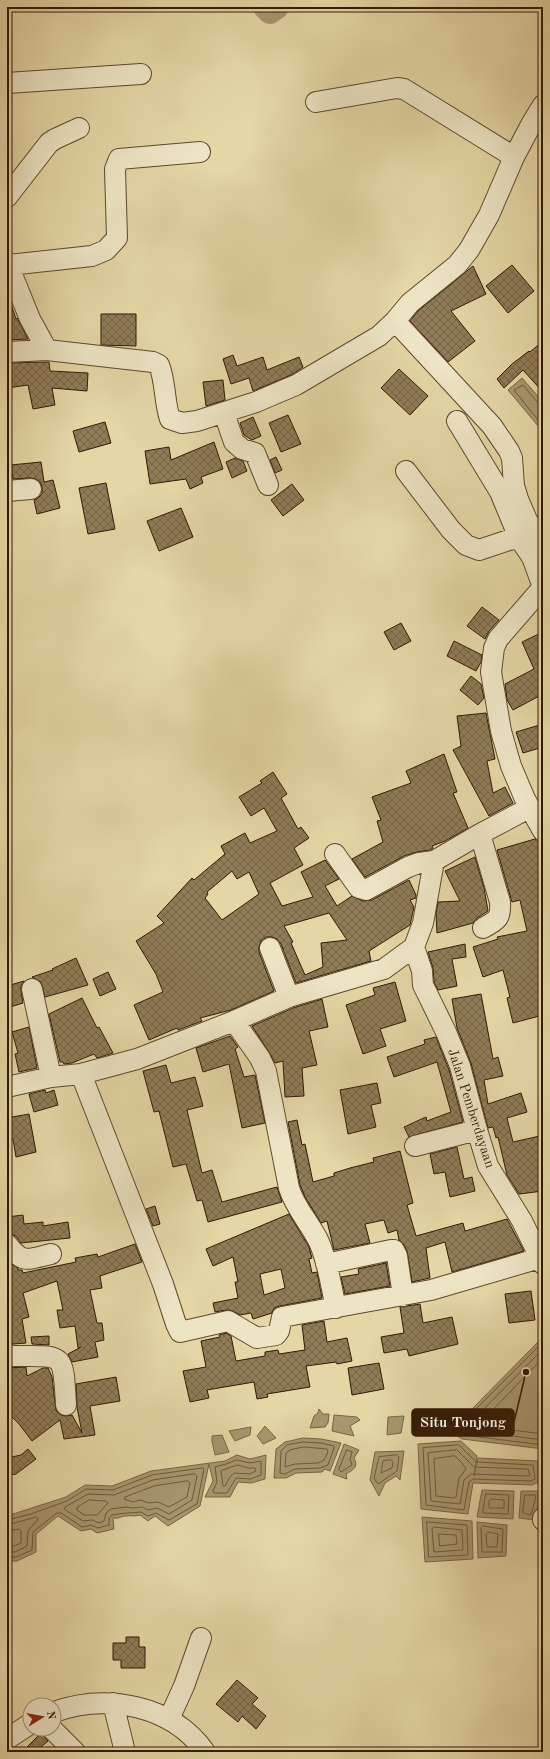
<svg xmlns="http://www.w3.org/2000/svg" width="550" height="1759" font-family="'Old Standard TT',serif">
	<defs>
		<pattern id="building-cross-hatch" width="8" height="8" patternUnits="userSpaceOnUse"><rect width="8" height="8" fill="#8f7b57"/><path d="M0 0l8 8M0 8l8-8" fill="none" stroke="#756446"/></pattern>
	</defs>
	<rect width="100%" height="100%" fill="#e4d6a5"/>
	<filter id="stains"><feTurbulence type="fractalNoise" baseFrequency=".005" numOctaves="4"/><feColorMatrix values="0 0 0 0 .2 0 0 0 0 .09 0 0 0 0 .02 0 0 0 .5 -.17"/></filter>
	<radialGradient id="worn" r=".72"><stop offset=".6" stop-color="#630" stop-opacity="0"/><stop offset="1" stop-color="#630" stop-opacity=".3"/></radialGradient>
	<path fill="#a7966e" stroke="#786443" d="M522 378 543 402V423L539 427 508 390Z
		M543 1337V1449L462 1439 448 1430 473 1408Z
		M319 1409 323 1414H329L328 1423 325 1427 310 1428 314 1416 318 1413Z
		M334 1415 357 1417 360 1420 350 1426 354 1436 332 1431Z
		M404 1416 401 1433 387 1435 388 1417Z
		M265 1426 276 1438 263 1444 257 1436Z
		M251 1427 250 1435 235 1441 229 1431Z
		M222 1435 229 1452 215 1455 212 1441V1436Z
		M303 1438 321 1439 341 1443 330 1471 325 1469 322 1472 296 1473 286 1478H274L276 1449 285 1442Z
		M461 1441 477 1456 474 1476 478 1458 538 1461 539 1482 532 1485 473 1483 468 1514 421 1509 418 1444Z
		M344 1444 359 1450 354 1458C359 1467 353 1470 346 1474L347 1479 333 1474Z
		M404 1451 400 1480 396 1476 385 1483 379 1496 370 1480 375 1452Z
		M237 1455 250 1459 266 1455 265 1479 251 1483 238 1482 230 1497H205L213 1481 209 1464 200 1506 168 1526 155 1516 148 1521 140 1515C134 1517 132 1515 126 1516 121 1516 120 1519 113 1518L114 1529 97 1533 91 1529 81 1531 58 1516 36 1534V1552L17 1561H7V1516L66 1497 85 1485 112 1486 151 1471 225 1461Z
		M482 1490 514 1491 513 1519 477 1517Z
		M521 1491H542L535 1520 519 1518Z
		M422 1517 472 1521 473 1559 425 1562Z
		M477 1522 507 1525 506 1556 478 1558Z"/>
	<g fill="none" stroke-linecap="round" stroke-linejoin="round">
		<path stroke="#6c5838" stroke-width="1" d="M543 404 538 403 523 385 514 390 538 420 543 421
			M543 1342 456 1429 464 1435 543 1445
			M543 1349 465 1428 467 1430 543 1440
			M543 1358 479 1424 481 1426 543 1434
			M303 1442 321 1443 334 1446V1448L328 1465 320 1468 295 1469 285 1474 280 1473 281 1451 287 1445Z
			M459 1445 476 1462 533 1465 535 1479 530 1481 473 1479 469 1482 464 1510 426 1505 423 1448Z
			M304 1447 327 1449 328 1452 324 1460 318 1463 295 1464 285 1467 286 1453 290 1450Z
			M347 1450 352 1452 350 1459 352 1465 341 1472 339 1470Z
			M457 1450 474 1467 528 1469 530 1475 528 1476 471 1474 464 1480 460 1504 431 1501 428 1453Z
			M397 1455 399 1457 397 1471 378 1484 374 1478 379 1457Z
			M455 1456 462 1463 466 1469 459 1478 456 1497 454 1498 436 1496 434 1459Z
			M237 1460 250 1463 261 1461V1475L250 1479 236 1478 227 1493H214L213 1491 217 1482 215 1467 226 1464Z
			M391 1460 393 1462 392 1468 381 1473 383 1461Z
			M238 1465 248 1468H255L256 1471 250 1474 234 1473 230 1477 225 1486H223L221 1471Z
			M195 1474 197 1476 192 1500 169 1514 157 1508 148 1510 142 1507 133 1508 126 1507 111 1509 106 1513 104 1521 99 1523 92 1520 83 1521 64 1509 65 1507 88 1494 114 1495 153 1480Z
			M188 1481 190 1483 187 1497 169 1507 158 1502 149 1503 140 1500 133 1502 124 1499 125 1497 154 1486Z
			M486 1494 509 1495 508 1514 483 1513Z
			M525 1495H534L536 1496 531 1515 523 1513Z
			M491 1499 504 1500V1508H489V1501Z
			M89 1500 106 1501 108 1503 97 1515H84L77 1510V1508Z
			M7 1520 31 1514 67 1501 86 1489 113 1490 152 1475 202 1468 204 1469 197 1504 169 1520 156 1513 148 1516 141 1512C131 1513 122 1513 112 1515L109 1518V1525L98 1528 91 1525 82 1527 61 1513H57L33 1532 32 1550 16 1557H7
			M427 1522 467 1525 468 1555 429 1557Z
			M7 1525 36 1517 38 1519 28 1531 27 1546 15 1552H7
			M483 1526 503 1529 502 1552H482L481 1528Z
			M434 1527 462 1530 463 1550 434 1552 432 1529Z
			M7 1531 19 1529 21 1531V1543L14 1546H7
			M488 1532 498 1534 497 1547H487L486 1534Z
			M439 1534 456 1535 457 1544 440 1546Z"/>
		<path stroke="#a7966e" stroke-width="24" d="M265 7 270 12 277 7"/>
	</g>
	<path fill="url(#building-cross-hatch)" stroke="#321903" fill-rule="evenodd" d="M512 265 534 291 508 313 486 286Z
		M473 266 486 294 451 311 475 341 448 362 410 321 418 311Z
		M7 298H9L16 319 17 318 28 339 7 340Z
		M101 314H136V346L101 345Z
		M543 341V392L523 370 504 388 497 379 512 364 529 351 530 352Z
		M233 355 237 366 263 357 267 370 299 357 303 367 291 375 253 391 249 378 231 384 223 359Z
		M49 362 50 371 88 373 87 391 52 388 55 405 33 409 28 385 7 388V363Z
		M399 369 428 396 410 415 381 388Z
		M223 380 225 400 206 406 203 382Z
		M288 415 301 444 281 452 269 423Z
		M253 417 261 436 252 440 244 435 240 423Z
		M105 422 111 443 79 452 73 431Z
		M214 442 223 469 201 477 203 483 190 489 186 479 150 484 145 451 169 447 171 460Z
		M276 457 282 470 275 473 270 460Z
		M235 458 243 461 247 471 232 478 226 462Z
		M41 462 44 482 53 480 60 508 37 514 34 500 38 498 42 494V488L41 483 36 479 30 478 13 479 11 465Z
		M106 483 115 529 88 534 79 488Z
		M292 484 304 500 283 516 271 500Z
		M181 508 193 537 159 551 147 521Z
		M482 607 499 620 489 631 485 639 467 626Z
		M401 623 411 641 394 650 384 632Z
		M543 632V694L513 710 507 700 505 684 534 669 522 642Z
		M454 641 482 655 481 662 476 671 447 656Z
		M471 676 481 684 484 698 478 705 460 690Z
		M486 713 495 759 487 761 493 793 505 787 513 803 489 816 453 750 461 746 457 716Z
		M543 724V747L523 753 516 732Z
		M444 754 457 792 453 793 468 828 445 841 432 846 433 848 430 850 417 852 404 856 365 877 352 859 383 842 377 821 381 820 372 797 411 783 406 771Z
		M273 772 287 794 281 798 298 829 301 827 309 838 294 848 303 865 270 883 282 906 313 897 301 872 325 860 339 879 325 886 337 906 352 896 363 901 372 900 409 880 416 895V898L410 900 414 907 410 925 369 951 371 961 296 983 281 944 277 939 272 937H266L261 941 259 947V952L274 991 231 1010 200 1018 202 1021 178 1030 177 1028 149 1040 134 1005 163 992 156 974 136 941 164 923 157 916 192 878 194 880 225 854 221 846 245 833 250 843 277 831 264 808 251 816 239 797 262 783 260 781ZM232 871 237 879 249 872 259 894 222 920 205 898 208 894 207 892ZM329 913 347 940 321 943 323 967 305 975 291 943 293 942 284 926Z
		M535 839 543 842V1015L513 1023 507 998 510 997 503 970 483 977 473 947 498 939 497 937 527 931 520 900 512 902 497 850Z
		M475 857 484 888 488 911 477 918 473 923 437 933 436 914 438 902 460 901 445 871Z
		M465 944 466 957 452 959 457 986 438 990 434 982 433 968 428 952Z
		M76 958 88 985 45 997 41 982 32 977 53 970 52 969Z
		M108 972 116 989 100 996 93 979Z
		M24 981 21 986V991L23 1003 7 1008V986Z
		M395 982 406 1021 380 1029 386 1046 363 1054 346 1005 375 995 373 988Z
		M481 994 493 1059 498 1057 503 1076 484 1080 488 1104 521 1093 527 1112 507 1118 513 1142 540 1136 543 1149V1171L540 1172 543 1191 519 1194 507 1175 498 1137 496 1138 493 1127 488 1128 471 1063 457 1028 452 999Z
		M82 998 97 1028 99 1027 113 1053 97 1058 94 1054 72 1063 64 1064 63 1062H60L49 1014Z
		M322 999 328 1027 309 1031 317 1065 302 1068 304 1096 285 1097 283 1061 275 1063 269 1052 252 1026 293 1008Z
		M29 1027 37 1068 19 1072 15 1054 18 1053 12 1032Z
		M230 1036 238 1047 235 1049 244 1077 255 1075 265 1123 242 1128 229 1064 203 1072 196 1048Z
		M436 1037 449 1070 463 1122 409 1137 404 1127 426 1117 427 1121 451 1112 437 1062 394 1077 387 1057 425 1044 424 1040Z
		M166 1065 171 1083 195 1077 203 1106 187 1110 202 1173 212 1170 222 1202 277 1187 282 1202 208 1222 202 1200 197 1201 186 1164 173 1167 159 1111 154 1112 143 1071Z
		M377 1083 381 1103 371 1105 376 1127 348 1134 340 1090Z
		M45 1090 46 1093 54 1090 58 1105 34 1112 29 1094Z
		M29 1114 36 1152 16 1157 13 1139H7V1118Z
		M297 1120 302 1145 305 1144 313 1182 334 1176V1173L350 1168 374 1162 373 1158 400 1151 413 1203 407 1205 416 1236 463 1223 465 1231 507 1219 524 1251 452 1272 445 1242 426 1248 430 1278 412 1282 407 1251 404 1245 399 1240 397 1230 388 1233 384 1220 365 1224 370 1243 334 1250 327 1221 321 1223 305 1197 300 1185 288 1122Z
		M457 1147 464 1179 472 1177 475 1191 450 1197 445 1172 434 1174 430 1154Z
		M155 1206 160 1224 153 1226 146 1209Z
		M289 1214 309 1247 312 1258 309 1259 312 1273 317 1272 322 1298 280 1306 274 1308 272 1313 253 1319 251 1313 240 1315 233 1311 226 1310 215 1312 213 1303 238 1298 235 1282H238L233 1257 213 1266 206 1249ZM281 1269 285 1288 264 1295 260 1274Z
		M23 1215 24 1224 43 1222V1226L68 1222 70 1238 21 1243 16 1236 7 1233V1217Z
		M135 1244 142 1262 100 1276 102 1288 90 1290 97 1323H102L104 1340 95 1342 98 1357 72 1362 68 1354 81 1347 78 1348 75 1326 60 1328 57 1310H63L57 1281 23 1293 29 1317 22 1319 26 1343 14 1344 7 1343V1261L18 1268V1270H22L23 1273 76 1262 75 1258 97 1254 98 1257Z
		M386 1263 390 1286 345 1294 341 1277 359 1274 358 1269Z
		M531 1291 535 1320 509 1323 505 1294Z
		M420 1304 423 1323 452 1317 458 1344 409 1356 407 1349 384 1353 381 1337 404 1333 400 1307Z
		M324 1321 327 1342 347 1338 352 1361 337 1364 336 1362 306 1366 310 1387 267 1394 268 1397 257 1399 254 1382 207 1390 209 1398 190 1402 183 1371 206 1367 201 1341 220 1337 219 1335 226 1333 231 1336 236 1361 265 1356V1352L278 1350 279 1354 305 1350 302 1325Z
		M49 1336V1345L32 1344 31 1337Z
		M379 1363 384 1389 352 1395 348 1368Z
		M26 1367 27 1376 43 1368H48L52 1377 56 1411 61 1415 67 1416 72 1415 82 1433 77 1407 76 1384 116 1377 120 1401 90 1406 95 1435 64 1439 60 1420 32 1441 19 1424 7 1412V1368Z
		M28 1449 36 1459 16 1474 7 1476V1458L21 1455Z
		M126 1637H139V1647H145V1668H121V1660H113V1643H126Z
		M237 1680 258 1698 252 1704 266 1716 256 1729 242 1716 238 1722 216 1704Z
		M41 1733 48 1741 35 1752H22Z"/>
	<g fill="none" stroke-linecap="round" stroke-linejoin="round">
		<g stroke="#5e482c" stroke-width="22">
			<path id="minor" d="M7 83 141 74
				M316 102 397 88 404 89 514 157
				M7 197 49 143 55 139 79 128
				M7 262 30 319 47 350 153 362 159 365C166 382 164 402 170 419L182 423 197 421 256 402 296 385 379 336 395 321 410 303 457 265 469 250 489 215 514 157 533 121 543 105
				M9 265 92 256 106 250 117 238 115 169 119 159 200 152
				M395 321 492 426 509 451 512 458 514 486 518 499 527 520 543 545
				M7 352 47 350
				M224 413 234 442 242 449 255 453 268 485
				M457 421 500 492 519 538
				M406 471 451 530 466 545 479 550 509 540 519 538 532 557 543 587
				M7 491 31 489
				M543 587 498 639 494 648 491 672 501 731 511 766 525 799 543 831
				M480 834 500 902C501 918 498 920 483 928
				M335 854 359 888 366 890 408 867 419 863 434 861
				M414 947 422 971 423 985 446 1032 460 1066 477 1130 488 1166 522 1221 543 1264
				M270 948 289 997
				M32 989 51 1077
				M234 1021 260 1058 266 1071 289 1188C295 1208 310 1223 319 1242 328 1262 331 1286 336 1308
				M81 1074 163 1284 176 1324 180 1332 228 1321 257 1338 276 1335 279 1331 282 1317 431 1290 540 1258
				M7 1087 51 1077 81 1074 137 1059 234 1021 289 997 384 969 414 947 423 923 434 861 480 834 529 808
				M415 1146 477 1130
				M7 1244C23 1265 28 1259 51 1254
				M326 1264 391 1250H394L397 1256 403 1296
				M7 1354 12 1356C65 1356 63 1351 66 1405
				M543 1518V1520
				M113 1703 125 1752
				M54 1712C106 1693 172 1705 205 1752
				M169 1719 184 1686 201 1638
				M52 1729 75 1752
				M7 1739 30 1724"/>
		</g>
		<use href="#minor" stroke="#ede4c4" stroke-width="20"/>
	</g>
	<g text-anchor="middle" stroke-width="4" stroke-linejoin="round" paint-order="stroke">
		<g font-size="14" fill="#321903" stroke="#ede4c4">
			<text transform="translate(472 1108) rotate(72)" y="5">Jalan Pemberdayaan</text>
		</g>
	</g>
	<path fill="none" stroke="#321903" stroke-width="1.5" d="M526 1372L514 1422"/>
	<circle fill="#321903" stroke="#ede4c4" stroke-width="1.5" cx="526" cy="1372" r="4"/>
	<rect fill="#321903" stroke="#321903" stroke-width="1.5" x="412" y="1409" width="102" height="27" rx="4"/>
	<g font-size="15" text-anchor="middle" font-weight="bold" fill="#fff">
		<text x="463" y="1427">Situ Tonjong</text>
	</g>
	<rect width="550" height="1759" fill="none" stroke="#e4d6a5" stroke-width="24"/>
	<rect x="8" y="8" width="534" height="1743" fill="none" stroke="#321903" stroke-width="2"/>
	<rect x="12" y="12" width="526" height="1735" fill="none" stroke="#321903"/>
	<g transform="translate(42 1717) rotate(79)"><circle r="19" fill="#ede4c4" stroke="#a29377"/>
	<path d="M0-3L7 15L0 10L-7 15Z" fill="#8f2418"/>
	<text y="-6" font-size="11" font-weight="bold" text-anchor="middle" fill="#321903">N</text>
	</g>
	<rect width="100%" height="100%" filter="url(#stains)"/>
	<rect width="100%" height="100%" fill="url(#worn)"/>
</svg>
